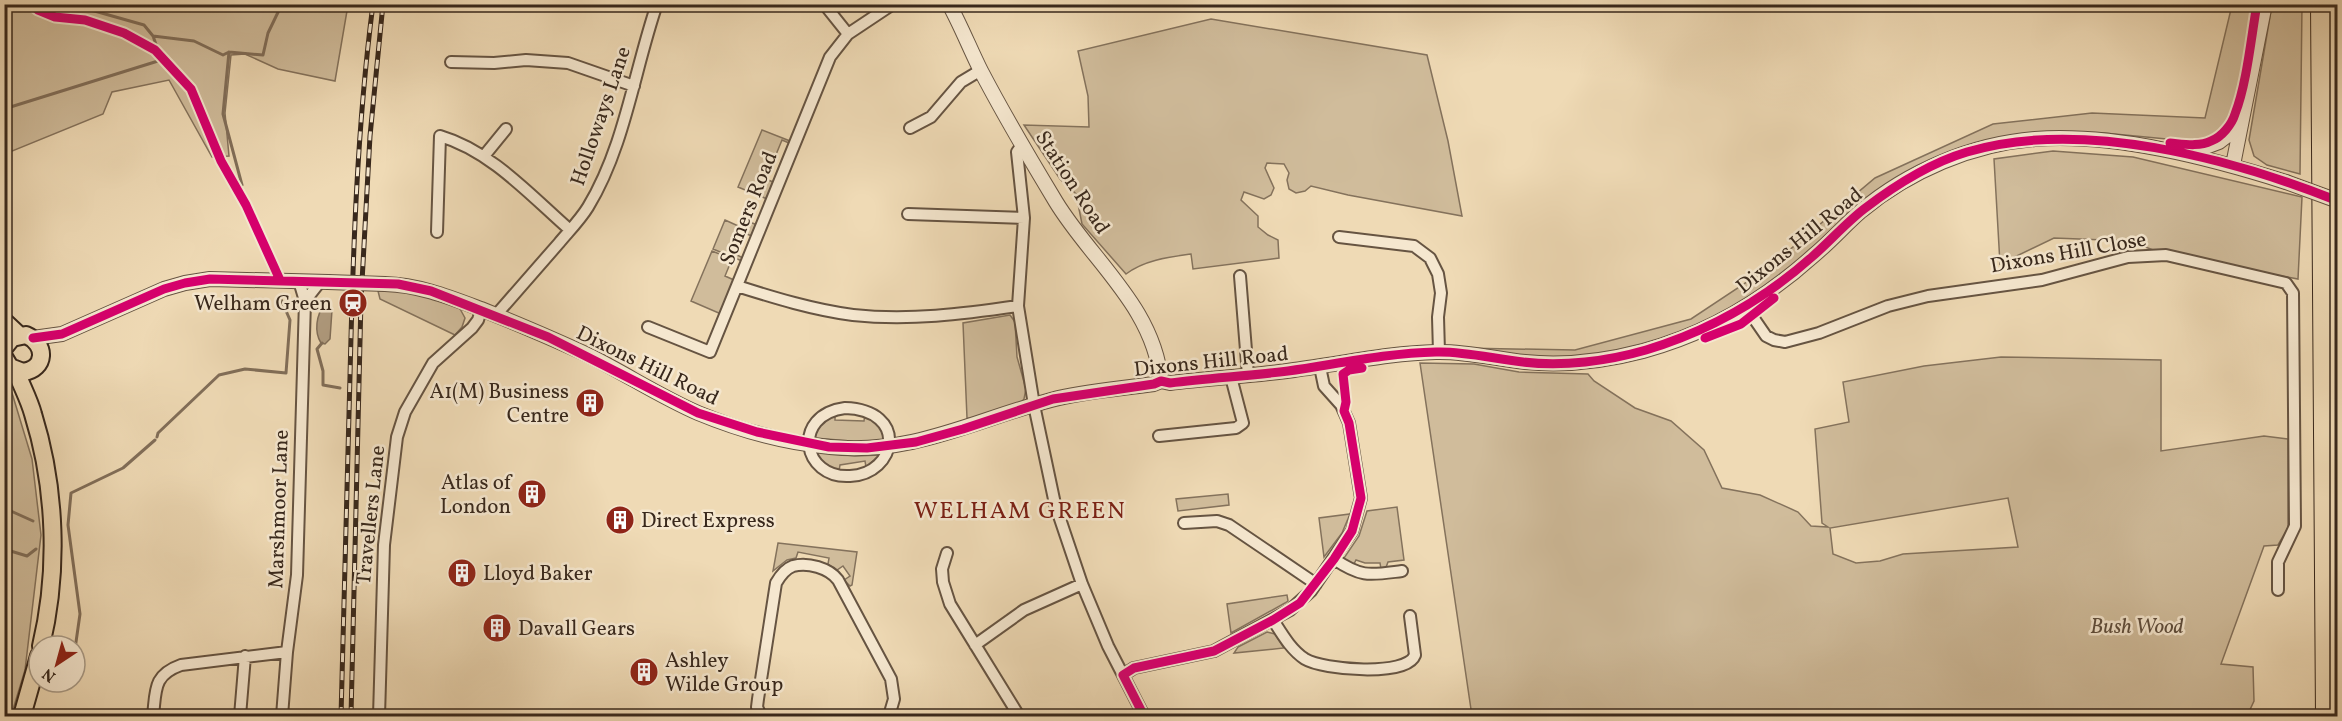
<svg xmlns="http://www.w3.org/2000/svg" width="2342" height="721" font-family="Vollkorn,serif">
	<rect width="100%" height="100%" fill="#efdab5"/>
	<filter id="stains"><feTurbulence type="fractalNoise" baseFrequency=".00333" numOctaves="4"/><feColorMatrix values="0 0 0 0 .2 0 0 0 0 .09 0 0 0 0 .02 0 0 0 .5 -.17"/></filter>
	<radialGradient id="worn" r=".72"><stop offset=".6" stop-color="#630" stop-opacity="0"/><stop offset="1" stop-color="#630" stop-opacity=".3"/></radialGradient>
	<path fill="#d0bc9b" stroke="#84725c" stroke-width="1.5" fill-rule="evenodd" d="M86 4 96 6 348 5 335 81 278 69 245 54 231 55 225 113 229 156 212 157 169 80 112 92 103 114 5 154V5Z
		M2232 5H2255L2235 115C2227 129 2214 138 2198 142L2104 133H2036L1951 153 1818 245 1747 301 1710 322 1623 353 1534 359 1462 348 1575 350 1691 319 1768 268 1875 178 1993 124 2092 113 2205 118Z
		M2272 5H2302L2300 174 2267 165 2254 156 2249 140Z
		M1211 19 1427 55 1448 141 1462 216 1348 195 1311 186 1305 191 1296 193 1289 189 1287 180 1289 173 1284 164 1267 163 1265 168 1274 188 1271 195 1264 199 1244 192 1241 200 1258 216V227L1268 235 1278 240 1279 258 1193 269 1191 254C1169 257 1144 260 1126 274L1082 224 1076 194 1060 179 1024 125 1089 127 1088 96 1078 51Z
		M762 130 790 141 789 143 782 140 766 179 773 182 767 199 738 187Z
		M2053 151 2133 157 2302 197 2298 279 2166 255 2130 241 2054 238 2000 264 1994 159Z
		M725 220 747 230 750 222 757 225 752 236 744 233 735 254 743 258 742 261 713 249Z
		M712 251 732 259 725 276 734 280 721 314 691 301Z
		M399 290 433 297 459 307 465 318 462 327 455 335 380 299 378 291Z
		M1010 315 1015 322 1017 357 1026 389 1024 399 1021 403 972 419 967 418 963 323Z
		M2001 357 2161 360V451L2264 436 2288 439V528L2278 545 2264 546 2221 664 2253 667 2254 701 2247 716H1472L1420 363 1474 364 1519 372 1588 374 1594 381 1635 408 1671 421 1704 450 1722 488 1760 495 1798 512 1811 526 1828 527 1822 523 1815 429 1849 422 1843 382 1924 366ZM2008 498 2018 547 1903 554 1880 561 1856 563 1833 554 1830 528Z
		M4 385 12 393 32 459 41 535 25 670 11 716H4Z
		M835 413V420L864 421 865 414 878 420 886 440 863 442 814 438 813 431Z
		M817 452 855 456 880 455 866 467 865 461 840 465 839 471C829 467 820 463 817 452Z
		M1228 494 1229 505 1178 511 1176 499Z
		M1397 507 1404 560 1388 562 1385 570 1381 569 1380 563H1365L1356 560 1353 566 1345 561 1344 558 1359 536 1367 511Z
		M1350 514 1342 533 1324 557 1319 518Z
		M778 543 857 552 852 585 850 586 844 580 850 576 843 566 837 570 828 564 829 558 798 552 796 558 787 560 773 571Z
		M1287 595 1288 601 1285 603 1231 633 1227 604Z
		M1267 632 1275 634 1284 648 1234 653 1238 647Z"/>
	<path fill="#b19d81" stroke="#816e59" stroke-width="1.5" d="M325 305 330 306 332 310 330 339 325 344 321 343C314 332 316 314 325 305Z"/>
	<g fill="none" stroke-linecap="round" stroke-linejoin="round">
		<path stroke="#816e59" stroke-width="3" d="M153 36 194 41 223 55 229 52 263 55 268 33 282 4
			M229 52 223 114 242 185
			M4 109 158 61 159 53 153 36 144 25 91 10 45 4
			M322 343 317 349 323 371V385L340 388
			M157 437 158 433 219 375 245 369 286 373 290 320 280 297
			M4 508 33 521
			M4 549 27 556 36 549
			M75 649 80 614 68 525 71 493 123 468 155 440"/>
		<g stroke="#665442" stroke-width="14">
			<path id="minor" d="M824 4 848 34
				M451 62 494 63 526 60 568 63 634 86
				M910 128 931 117 961 82 981 70
				M1022 145 1017 152 1024 218 1018 306 1034 405 1055 504 1082 584 1108 646 1144 716
				M484 156 506 129
				M908 214 1024 218
				M437 232 440 136C491 151 530 195 570 230
				M1339 237 1414 246 1430 258 1438 274 1441 293 1438 317 1439 352
				M1240 276 1248 375
				M737 286C775 298 814 310 853 315 909 321 963 314 1018 306
				M305 301 320 282
				M1746 307 1766 336 1774 340 1785 342 1819 333 1888 306 1928 296 2042 280 2128 257 2166 255 2286 283 2293 293 2295 526 2278 562V590
				M496 315C517 291 538 267 559 243 569 231 580 220 588 207 625 146 634 71 657 4
				M648 327 710 352 830 57 848 34 893 4
				M845 408C909 410 897 474 850 476 802 479 791 415 845 408Z
				M1159 436 1236 428 1243 423 1231 377
				M1184 523 1217 521 1229 525 1316 584
				M947 553 942 569 943 582 950 604 1019 716
				M1334 559C1362 578 1370 575 1402 571
				M1273 620C1282 634 1291 650 1305 659 1323 670 1407 677 1415 655L1410 616
				M975 645 1024 610 1082 584
				M1123 675 1134 668 1214 651 1290 610 1311 591 1352 531 1361 498 1349 423 1341 405 1324 386 1320 367
				M153 716C156 690 153 675 181 665L287 652
				M240 716 245 656
				M282 716 287 652 297 575 305 301 299 281
				M379 716 384 545 397 437 405 412 433 363 472 328 478 320 481 310
				M761 716 757 707 758 699 776 583C780 576 785 569 793 566 808 562 829 568 838 580L891 679 894 699 889 716"/>
		</g>
		<g stroke="#665442" stroke-width="16">
			<path id="tertiary" d="M949 4C961 26 970 49 981 71 1004 115 1030 159 1056 202 1092 261 1154 307 1161 381
				M2187 154 2219 142 2241 125
				M2233 165 2265 4
				M385 284C419 285 449 297 481 309 518 324 554 339 590 356 626 374 661 397 698 413 739 430 786 443 830 447 914 455 974 420 1051 400 1084 391 1120 389 1154 384L1161 381 1170 383C1211 378 1253 376 1294 370 1341 364 1389 353 1436 352 1466 351 1496 359 1525 362 1564 366 1605 361 1643 351 1707 334 1765 299 1813 256 1830 242 1845 225 1861 211 1909 171 1972 144 2035 139 2115 133 2210 158 2286 182
				M33 338 62 334 164 289 185 283 210 279 328 282"/>
		</g>
		<g stroke="#38281c" stroke-width="20">
			<path id="primary" d="M4 321 19 335
				M4 348 12 338 26 335C47 344 46 369 23 372L10 367 4 357
				M16 371C21 385 29 399 33 414 56 488 59 571 41 646
				M22 716 39 656"/>
		</g>
		<g stroke="#38281c" stroke-width="22">
			<path id="motorway" d="M2321 4 2326 716
				M2338 97V383"/>
		</g>
		<use href="#minor" stroke="#f5e7cf" stroke-width="10"/>
		<use href="#tertiary" stroke="#f5e7cf" stroke-width="14"/>
		<use href="#primary" stroke="#efdab5" stroke-width="16"/>
		<use href="#motorway" stroke="#efdab5" stroke-width="20"/>
		<g stroke="#38281c" stroke-width="5">
			<path id="rail" d="M341 716C344 603 347 489 350 376 353 252 357 127 373 4
				M351 716 361 300 370 136 383 4"/>
		</g>
		<use href="#rail" stroke="#f5e7cf" stroke-width="3" stroke-dasharray="9" stroke-linecap="butt"/>
		<g stroke="#665442" stroke-width="16" stroke-linecap="butt">
			<path id="tertiary-bridge" d="M2286 182 2338 201
				M328 282 385 284"/>
		</g>
		<use href="#tertiary-bridge" stroke="#f5e7cf" stroke-width="14"/>
		<g stroke="#f5e7cf" stroke-width="13">
			<path id="cycleway" d="M31 4 38 10 55 17 85 20 124 33 155 50 191 89 221 161 246 205 280 280
				M2170 143C2183 144 2199 147 2211 141 2222 137 2232 124 2235 114 2247 83 2251 38 2257 4
				M33 338 62 334 164 289 185 283 210 279 398 284 431 291 548 337 698 413 757 432 829 447 867 448 916 442 963 429 1053 399 1154 384 1161 381 1170 383C1209 378 1249 376 1288 371 1337 364 1387 353 1436 352 1465 351 1494 359 1523 362 1563 367 1608 361 1646 350 1709 331 1765 299 1813 256 1830 241 1846 223 1864 209 1894 186 1930 163 1967 152 2081 118 2230 158 2338 201
				M1705 338 1741 324 1774 298
				M1144 716 1123 675 1134 668 1214 651 1273 620 1300 603 1334 559 1352 531 1361 498 1349 423 1344 411 1346 402 1343 374 1349 370 1362 368"/>
		</g>
		<use href="#cycleway" stroke="#d6006c" stroke-width="9"/>
	</g>
	<defs>
		<g id="station-disc" transform="scale(1.5)"><circle r="9.5" fill="#8f2418" stroke="#f5e7cf"/><path d="M-3-6H3Q5-6 5-4V2Q5 4 3 4L4.5 6H3L1.5 4h-3L-3 6H-4.5L-3 4Q-5 4-5 2V-4Q-5-6-3-6ZM-3.5-4v3h7v-3ZM-3.5 1v1.5H-2V1ZM2 1v1.5H3.5V1Z" fill="#fff"/></g>
		<g id="building-disc" transform="scale(1.5)"><circle r="9.5" fill="#8f2418" stroke="#f5e7cf"/><path d="M-4-6H4V6H1V3H-1V6H-4ZM-2.5-4.3h1.7v1.8h-1.7ZM.8-4.3h1.7v1.8H.8ZM-2.5-1h1.7V.8h-1.7ZM.8-1h1.7V.8H.8Z" fill="#fff"/></g>
	</defs>
	<g fill-rule="evenodd">
		<use href="#station-disc" x="353" y="303"/>
		<use href="#building-disc" x="590" y="403"/>
		<use href="#building-disc" x="532" y="494"/>
		<use href="#building-disc" x="620" y="520"/>
		<use href="#building-disc" x="462" y="573"/>
		<use href="#building-disc" x="497" y="628"/>
		<use href="#building-disc" x="644" y="672"/>
	</g>
	<g text-anchor="middle" stroke-width="5" stroke-linejoin="round" paint-order="stroke">
		<g font-size="21" fill="#38281c" stroke="#f5e7cf">
			<text transform="translate(600 116) rotate(-71)" y="7">Holloways Lane</text>
			<text transform="translate(1073 182) rotate(57)" y="7">Station Road</text>
			<text transform="translate(748 208) rotate(-68)" y="7">Somers Road</text>
			<text transform="translate(1799 240) rotate(-39)" y="7">Dixons Hill Road</text>
			<text transform="translate(2068 252) rotate(-10)" y="7">Dixons Hill Close</text>
			<text transform="translate(1211 361) rotate(-6)" y="7">Dixons Hill Road</text>
			<text transform="translate(648 365) rotate(26)" y="7">Dixons Hill Road</text>
			<text transform="translate(278 509) rotate(-88)" y="7">Marshmoor Lane</text>
			<text transform="translate(370 515) rotate(-84)" y="7">Travellers Lane</text>
		</g>
		<g font-size="21" fill="#38281c" stroke="#f5e7cf" text-anchor="start">
			<text x="332" y="310" text-anchor="end">Welham Green</text>
			<text x="569" y="398" text-anchor="end">A1(M) Business<tspan x="569" dy="24">Centre</tspan></text>
			<text x="511" y="489" text-anchor="end">Atlas of<tspan x="511" dy="24">London</tspan></text>
			<text x="641" y="527">Direct Express</text>
			<text x="483" y="580">Lloyd Baker</text>
			<text x="518" y="635">Davall Gears</text>
			<text x="665" y="667">Ashley<tspan x="665" dy="24">Wilde Group</tspan></text>
		</g>
		<g font-size="21" font-style="italic" fill="#5e4d3c" stroke="#f5e7cf">
			<text x="2137" y="633">Bush Wood</text>
		</g>
		<g font-size="24" letter-spacing="1.5" fill="#7a1f14" stroke="#f5e7cf">
			<text x="1020" y="518">WELHAM GREEN</text>
		</g>
	</g>
	<rect width="2342" height="721" fill="none" stroke="#efdab5" stroke-width="24"/>
	<rect x="6" y="6" width="2330" height="709" fill="none" stroke="#38281c" stroke-width="3"/>
	<rect x="12" y="12" width="2318" height="697" fill="none" stroke="#38281c" stroke-width="1.5"/>
	<g transform="translate(57 664) rotate(216)"><circle r="28" fill="#f5e7cf" stroke="#a99b87" stroke-width="1.5"/>
	<path d="M0-4.5L10 22L0 15L-10 22Z" fill="#8f2418"/>
	<text y="-9" font-size="16" font-weight="bold" text-anchor="middle" fill="#38281c">N</text>
	</g>
	<rect width="100%" height="100%" filter="url(#stains)"/>
	<rect width="100%" height="100%" fill="url(#worn)"/>
</svg>
